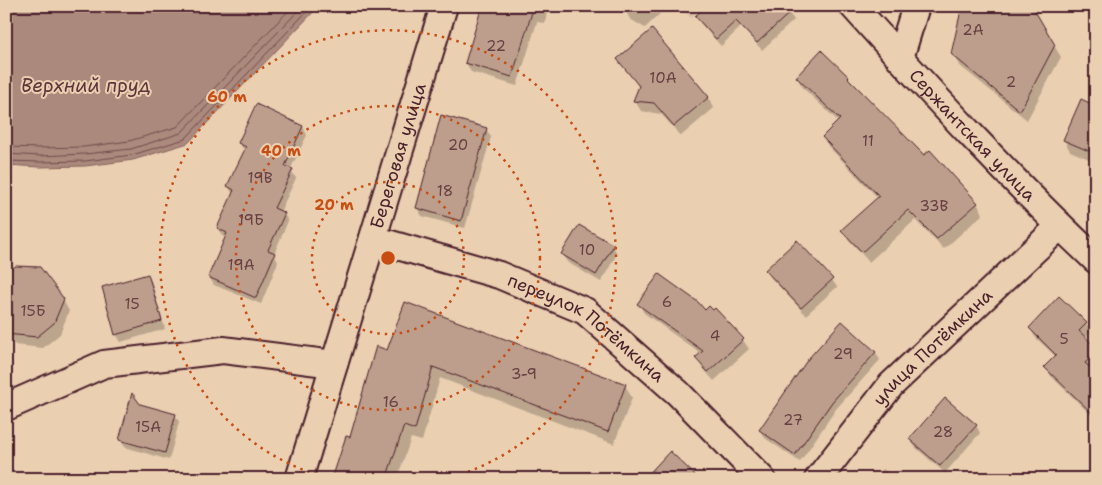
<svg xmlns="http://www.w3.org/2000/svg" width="1102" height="485" font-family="'Shantell Sans',sans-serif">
	<rect width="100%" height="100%" fill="#eacfb1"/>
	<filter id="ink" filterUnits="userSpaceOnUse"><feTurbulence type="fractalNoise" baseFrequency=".02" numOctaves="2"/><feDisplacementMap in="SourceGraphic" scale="10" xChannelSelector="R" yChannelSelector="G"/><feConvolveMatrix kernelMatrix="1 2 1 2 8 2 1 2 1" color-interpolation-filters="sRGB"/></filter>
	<g filter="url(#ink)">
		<path fill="#dcc0a6" d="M679 6H703L691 18Z"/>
		<path fill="#ab897c" stroke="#845f5c" d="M6 6H319L188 143 133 160 85 166 39 167 6 165Z"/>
		<path fill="#0003" d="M493 6H548L545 23 537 22 517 86 471 72 466 63Z
			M625 6H668L645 28 630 19 624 8Z
			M784 6 794 20 762 50 741 27 721 46 701 24 697 17Z
			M1032 6H1037L1036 16 1061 57 1027 120 959 65 953 54Z
			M1096 48V66L1091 58Z
			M632 76 708 97 714 108 681 136 661 114 641 111 635 101 639 88Z
			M797 77H848L852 83 924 157 977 203 983 214 944 249 915 220 869 262 849 240 843 230 878 198 829 147 823 137 839 122 803 88Z
			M1096 98V162L1070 151 1064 140 1092 106Z
			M257 105 303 127 307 135 290 170 296 178 280 212 284 214 288 221 274 254 278 262 261 304 214 285 209 277 226 237 222 236 218 228 233 194 228 186 245 151 239 143Z
			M486 129 491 137 465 228 422 216 417 208Z
			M613 246 617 254 601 282 567 262 562 254Z
			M767 270 832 280 837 287 806 315 771 278Z
			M148 275 152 283 165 329 121 342 116 334Z
			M63 300 69 311 60 334 43 348 15 345 6 330Z
			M639 304 704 312H712L715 309 743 340 749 349 714 381 702 367 697 358 701 354 644 313Z
			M842 323 876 353 880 360 836 409 800 462 765 438 760 430Z
			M1086 323 1091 332 1085 338 1096 349V366L1091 371 1096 375V423L1090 414 1051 376 1046 367 1056 357 1035 337 1030 328Z
			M388 351 625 385 632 398 614 444 440 378 422 441 411 438 397 479H333Z
			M139 405 175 415 179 422 169 460 125 447 121 440Z
			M976 425 980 433 945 473 915 447 910 439Z
			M883 469 897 479H876Z"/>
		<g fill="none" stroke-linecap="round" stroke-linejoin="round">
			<path stroke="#71494b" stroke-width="1" d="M6 147 40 148 84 147 129 141 177 127 293 6
				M6 154 40 156 85 154 131 149 181 133 303 6
				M6 161 40 162 85 161 132 155 185 139 312 6"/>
		</g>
		<path fill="#bd9e8c" stroke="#4a1f2b" d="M482 6H534L512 77 465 63Z
			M707 6H797L757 43 736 21 716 39 695 16Z
			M962 6H1032L1055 45 1020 111 951 54Z
			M652 29 709 97 674 126 654 103 633 101 639 86 617 59Z
			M821 50 849 77 848 78 924 155 930 150 978 203 937 239 908 210 862 252 841 230 879 196 822 137 840 119 796 77Z
			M1081 99 1096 106V154L1063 140Z
			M256 104 303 126 285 166 293 169 274 208 285 213 268 250 275 253 256 298 208 277 227 233 217 228 234 190 227 186 246 147 238 143Z
			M441 115 487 128 461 221 416 208Z
			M579 225 614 245 596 275 561 254Z
			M797 240 833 279 801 308 765 270Z
			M16 266 40 267 64 299 54 323 37 337 6 334V271Z
			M148 274 162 321 115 335 102 287Z
			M659 274 698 302 705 310 709 306 713 310 715 308 744 339 708 372 695 358 703 351 637 304Z
			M1059 296 1087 323 1079 331 1096 347V352L1085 363 1096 373V417L1044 367 1056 355 1029 328Z
			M405 302 626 384 608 432 433 367 415 430 404 426 386 479H332L346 436 350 437 376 346 387 350Z
			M842 321 876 352 832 402 795 455 759 430 808 359Z
			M132 393 140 404 176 414 165 453 119 440Z
			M945 398 977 425 940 466 909 439Z
			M670 451 699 479H644Z"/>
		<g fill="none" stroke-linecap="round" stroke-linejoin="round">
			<g stroke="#4a1f2b" stroke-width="30">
				<g id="minor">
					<path id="s1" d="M853 6C931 93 1011 180 1096 260"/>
					<path d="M900 58 916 6"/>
					<path id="s2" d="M373 239 499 275 585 311 678 393 762 479"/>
					<path d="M6 407 104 364 223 350 334 364"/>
					<path id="s3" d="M299 479 444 6"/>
					<path id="s4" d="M818 479 891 385 1060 226"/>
				</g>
			</g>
			<use href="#minor" stroke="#eacfb1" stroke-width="26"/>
		</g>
	</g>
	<g fill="none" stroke="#c84d12" stroke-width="2.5" stroke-dasharray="2.5 5">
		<circle cx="388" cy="258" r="76"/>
		<circle cx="388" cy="258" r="152"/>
		<path d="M331 479A228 228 0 1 1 445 479"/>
	</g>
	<g text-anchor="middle" stroke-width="4" stroke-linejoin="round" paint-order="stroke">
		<g font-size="15" fill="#673f43">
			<text x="973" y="35">2А</text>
			<text x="496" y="51">22</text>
			<text x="663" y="83">10А</text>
			<text x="1011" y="87">2</text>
			<text x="868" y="146">11</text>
			<text x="458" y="150">20</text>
			<text x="260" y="183">19В</text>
			<text x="445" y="196">18</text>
			<text x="934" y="211">33В</text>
			<text x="251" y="225">19Б</text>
			<text x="587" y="255">10</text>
			<text x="241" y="270">19А</text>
			<text x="667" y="307">6</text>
			<text x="132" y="309">15</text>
			<text x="33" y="316">15Б</text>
			<text x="715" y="341">4</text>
			<text x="1064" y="344">5</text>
			<text x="843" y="359">29</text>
			<text x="524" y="379">3-9</text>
			<text x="391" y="407">16</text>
			<text x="793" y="425">27</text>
			<text x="148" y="432">15А</text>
			<text x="943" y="437">28</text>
		</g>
		<g font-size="18" fill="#4a1f2b" stroke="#eacfb1">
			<text dy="6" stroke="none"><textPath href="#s1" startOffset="176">Сержантская улица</textPath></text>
			<text dy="6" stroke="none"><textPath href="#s3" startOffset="338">Береговая улица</textPath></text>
			<text dy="6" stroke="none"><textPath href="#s2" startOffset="234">переулок Потёмкина</textPath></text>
			<text dy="6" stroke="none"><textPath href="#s4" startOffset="175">улица Потёмкина</textPath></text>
		</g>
		<g font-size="19" font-style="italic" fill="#5d343b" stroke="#eacfb1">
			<text x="86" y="92">Верхний пруд</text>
		</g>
	</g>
	<circle cx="388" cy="258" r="8" fill="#c84d12" stroke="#eacfb1" stroke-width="2.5"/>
	<g font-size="15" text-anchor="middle" font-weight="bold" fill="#c84d12" stroke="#eacfb1" stroke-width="4" stroke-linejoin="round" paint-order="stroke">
		<text x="227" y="102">60 m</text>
		<text x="281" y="156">40 m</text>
		<text x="334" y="210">20 m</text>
	</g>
	<rect width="1102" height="485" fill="none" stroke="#eacfb1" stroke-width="25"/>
	<rect x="12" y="12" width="1077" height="460" fill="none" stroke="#4a1f2b" stroke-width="2" filter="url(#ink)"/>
</svg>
